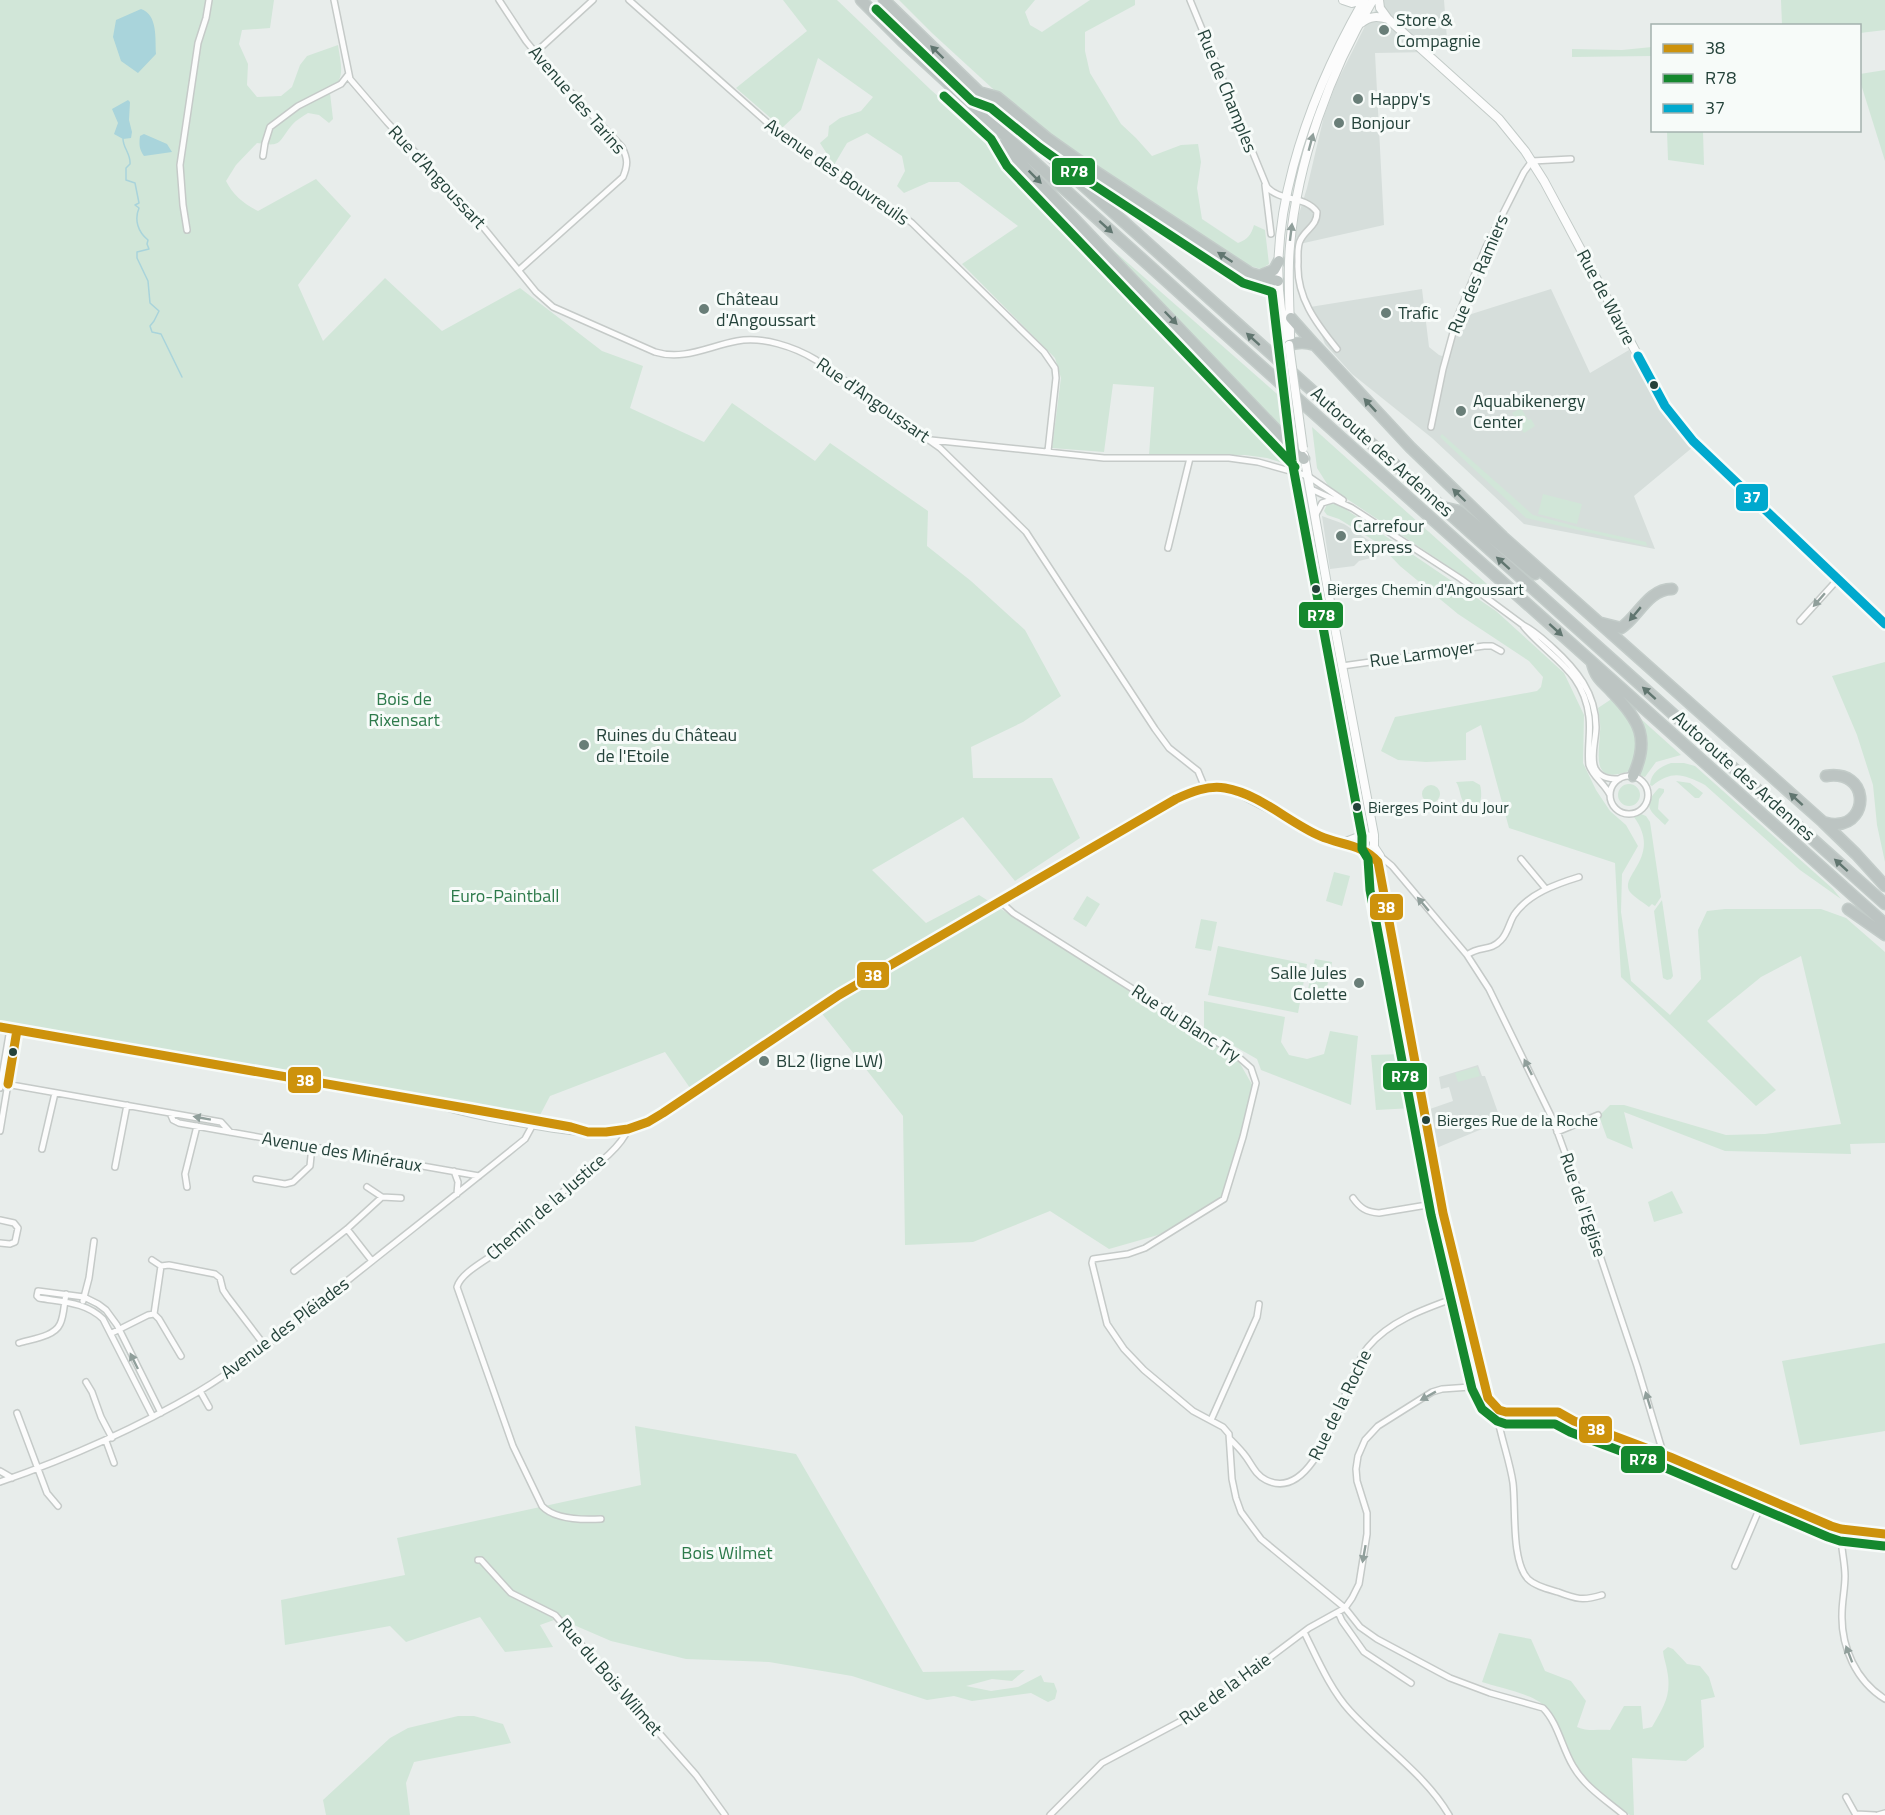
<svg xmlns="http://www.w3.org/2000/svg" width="1885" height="1815" font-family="'Titillium Web',sans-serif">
	<rect width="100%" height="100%" fill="#e8edeb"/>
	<path fill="#d6dedb" d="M1383 0H1444L1447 39 1431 52 1375 53 1384 225 1304 243H1295L1298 217 1307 188 1324 116 1336 84 1367 22Z
		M1422 289 1429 347 1439 355 1448 358 1462 317 1551 289 1590 373 1629 350 1667 418 1693 447 1634 496 1655 549 1524 524 1432 438 1352 374 1325 344 1310 307Z
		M1322 516 1344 524 1379 547V556L1359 561 1354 566 1330 569Z
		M1478 1065 1482 1076H1485L1501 1121 1434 1149 1427 1110 1453 1101 1449 1087 1441 1089 1439 1077Z"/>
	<path fill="#d1e6d8" d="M0 0H274L270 28 242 30 239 44 248 64 247 85 257 97 281 96 292 87 300 65 307 56 338 45C341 66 346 77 330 93L333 119 329 123 319 115 308 113C302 117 296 120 292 125 277 143 283 147 257 143L236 165 226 181C233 195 244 204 258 211L316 179 351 216 298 285 323 341 385 278 442 331 520 288 602 351 643 366 630 408 704 442 732 403 815 461 830 443 928 511 927 546 971 581 1025 630 1061 696 1023 722 971 747 973 778H1052L1080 838 1015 881 963 817 872 870 926 923 979 895 1238 1060 1254 1088 1222 1202 1158 1235 1109 1249 1050 1211 973 1242 905 1245 903 1116 816 1006 690 1088 665 1052 550 1096 539 1117 0 1022Z
		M783 0H837L931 90 1285 401 1296 467 1267 458 1245 455H1149L1154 387 1113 384 1104 452 1052 448 1061 378 1055 358 962 264 1018 226 959 182H929L904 193 897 186 905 171 902 156 867 133 847 143 834 165 820 143 828 136 829 126 840 118 861 111 873 97 818 58 801 110 782 128 736 88 807 31Z
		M899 0H1035L1025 12 1030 25 1042 32 1090 0H1135V5L1085 32V51L1090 73 1121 124 1136 138 1152 156 1181 145 1198 144 1201 162 1197 188 1202 219 1238 243C1248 239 1251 235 1254 225L1265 230 1269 264 1261 269 1250 266 1105 173 1016 110 932 33Z
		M1781 0H1885V30L1860 33V26L1782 25Z
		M1652 47V56L1572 57V49L1622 50Z
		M1885 70V161L1860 81V74Z
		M1667 131H1703L1704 165 1668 160Z
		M1521 408 1528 420 1531 419 1535 426 1524 433 1512 413Z
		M1312 427 1487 584 1496 598 1329 487 1317 468Z
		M1442 434 1533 515 1582 528 1646 542 1647 546 1526 518 1440 437Z
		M1543 494 1582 504 1577 524 1538 514Z
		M1330 503 1338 504 1496 611 1564 673 1584 715 1583 763 1596 790 1610 811 1626 825 1638 846 1622 874 1621 912 1631 981 1670 1015 1701 979 1698 930 1707 911 1725 909H1821L1846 918 1885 952V1143L1850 1144 1851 1154 1725 1151 1624 1112 1633 1149 1607 1138 1599 1116 1610 1105H1624L1726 1135 1765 1134 1841 1124 1801 956 1761 977 1707 1021 1776 1090 1756 1106 1621 977 1615 863 1509 828 1481 725 1466 733V760L1426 762 1398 760 1381 751 1395 717 1537 691 1541 687 1543 677 1529 661 1458 614 1400 566 1378 543 1339 519 1327 515 1324 511 1327 504Z
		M1885 662V862L1877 825 1873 785 1857 735 1832 676Z
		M1613 698C1633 721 1646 741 1629 771 1591 785 1599 756 1600 732 1601 724 1599 716 1598 708Z
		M1631 710 1681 755 1656 762 1645 777 1639 775 1645 755V741Z
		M1671 763H1684L1695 766 1833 889 1841 899 1800 870 1705 785C1683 774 1672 770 1652 786L1650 785C1651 772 1660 767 1671 763Z
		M1473 781 1480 785C1483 795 1481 817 1466 805 1459 799 1461 789 1456 782Z
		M1676 781 1690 783 1703 793 1699 798H1695Z
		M1618 795a11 11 0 1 1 22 0a11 11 0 1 1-22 0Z
		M1422 794a9 9 0 1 1 18 0a9 9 0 1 1-18 0Z
		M1659 788 1664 789V792L1659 799 1658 809 1669 820 1665 825C1650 811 1641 806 1659 788Z
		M1641 814 1646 816 1650 822 1661 897 1655 906 1652 904 1649 907C1644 903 1635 898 1630 892 1618 876 1663 857 1634 817Z
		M1334 872 1350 876 1342 906 1326 901Z
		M1087 896 1100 904 1086 927 1073 919Z
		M1662 900 1673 976 1671 979 1667 980 1663 978 1654 911Z
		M1201 919 1217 922 1211 951 1195 948Z
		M1218 946 1307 964 1298 1013 1208 995Z
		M1315 959 1332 962 1326 992 1308 989Z
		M1204 1001 1285 1017 1281 1042 1289 1055 1307 1059 1324 1054 1330 1031 1358 1036 1351 1105 1261 1070 1257 1059 1204 1029Z
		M1403 1054 1413 1108 1376 1110 1371 1055Z
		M1477 1067 1480 1076 1458 1082 1455 1073Z
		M1672 1191 1683 1213 1654 1222 1648 1202Z
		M1885 1343V1431L1800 1445 1782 1361Z
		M635 1426 796 1454 923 1672 1025 1670 1012 1681 992 1679 966 1686 991 1691 1018 1687 1041 1675 1044 1682 1054 1683 1057 1691 1055 1699 1048 1702 1031 1693 972 1701 954 1696 927 1700 852 1676 769 1662 686 1659 611 1641 553 1616 554 1620 540 1625 553 1647 505 1652 480 1617 406 1642 390 1626 285 1645 281 1600 405 1575 397 1538 641 1485Z
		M1499 1633 1531 1639 1545 1671 1571 1681 1586 1701 1577 1727C1588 1732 1598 1729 1610 1730L1624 1706H1641L1643 1729 1652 1727C1664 1706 1672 1695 1667 1670 1666 1663 1664 1660 1663 1651L1668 1647 1673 1649 1687 1664 1700 1666 1709 1677 1715 1697 1701 1700 1704 1747 1686 1761 1632 1758 1634 1815H1630C1602 1798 1577 1779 1563 1747 1559 1738 1549 1710 1543 1705 1533 1694 1497 1687 1482 1682Z
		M458 1716H474L503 1724 511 1743 414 1762 406 1783 410 1815H326L323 1800 390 1738 408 1728Z"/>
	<path fill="#a9d4db" d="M141 9C158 15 155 38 156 54L138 73 121 61 113 37 116 20Z
		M128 100 130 102 129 120 132 132 131 138 123 139 114 134 118 123 112 109Z
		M144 134 167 144 172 152 144 156C139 149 139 144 140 136Z"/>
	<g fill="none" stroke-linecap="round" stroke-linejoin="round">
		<path stroke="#a9d4db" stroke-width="1.5" d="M123 139C123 148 131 154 130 164L126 168V180L135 183 139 203 135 205 139 208C134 220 138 232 148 240L147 244 149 249 137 252V258L148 281 150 303 159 311 154 321 150 326 152 332 161 334 182 377"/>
		<g stroke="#c5cac8" stroke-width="8">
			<path id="street" d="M334 0 350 79 387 122 470 211 536 292 553 307 655 352C684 361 709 346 737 341 762 336 795 347 816 360L940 448 1026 532 1155 729 1169 748 1198 771 1205 788
				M499 0 526 41 548 68 622 147C628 159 628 165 623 177L519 270
				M629 0 788 141 896 211 912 223 1044 352 1055 368 1056 378 1048 451
				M1190 0 1267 187C1280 202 1305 195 1317 212 1317 226 1307 228 1301 239 1297 245 1298 254 1298 262 1296 297 1316 323 1337 349
				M536 52 593 0
				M263 156 265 143 270 127 298 106 341 84 348 75
				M1265 185 1271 234
				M187 230 183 205 180 165 198 43 206 18 209 0
				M1431 427 1443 369 1457 318 1486 247 1524 172 1532 161 1571 159
				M931 440 1104 458H1229L1258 462 1308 476 1343 500
				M1311 489 1352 508 1461 579 1523 625C1535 631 1543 639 1553 648 1576 669 1596 693 1596 727 1596 739 1590 757 1595 768 1600 778 1609 779 1619 779
				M1315 516 1322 503 1332 500
				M1168 548 1190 458
				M1800 621 1838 579
				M1524 627C1550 658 1584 671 1589 717 1591 733 1587 749 1589 765 1593 777 1604 783 1610 795
				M1342 666 1484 646H1492L1501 651
				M1610 795a19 19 0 1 1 38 0a19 19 0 1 1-38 0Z
				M1380 856 1392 866 1467 955 1489 989 1553 1120 1573 1175 1637 1366 1664 1456
				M1521 859 1546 889
				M1001 902 1013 913 1234 1053 1251 1068 1256 1083 1243 1137 1224 1199 1145 1248 1128 1254 1093 1259 1092 1263 1107 1324 1124 1349 1144 1370 1193 1411 1223 1427 1229 1434 1232 1479 1236 1498 1241 1512 1261 1539 1345 1608 1360 1627 1377 1639 1450 1678 1490 1693 1543 1708C1558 1723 1562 1748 1573 1766 1585 1787 1606 1800 1624 1815
				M1467 955C1480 945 1490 952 1501 940 1508 933 1509 923 1514 915 1528 894 1556 884 1579 877
				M0 1083 221 1122 230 1132
				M0 1088 10 1029
				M170 1113 173 1120 179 1123 479 1176
				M0 1131 17 1030
				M1557 1132 1598 1115
				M42 1149 55 1093
				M115 1167 127 1105
				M454 1171 458 1182 457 1194
				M256 1179 285 1184 293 1182 310 1166 312 1146
				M187 1187 185 1174 197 1126
				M367 1187 382 1197 401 1198
				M1353 1198C1360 1208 1366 1212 1379 1213L1427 1205C1439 1210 1440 1226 1445 1238L1450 1239
				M0 1220 14 1223 18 1228 15 1242 10 1244 0 1243
				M347 1229 372 1261
				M152 1260 161 1266
				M294 1271 347 1229 382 1197
				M83 1301 89 1278 94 1241
				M154 1314 161 1266 169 1265 215 1274 220 1278 223 1290 227 1296 265 1346
				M154 1314 159 1319 181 1356
				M112 1333 148 1315 154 1314
				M19 1343C31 1339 54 1337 60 1324 64 1316 64 1304 66 1294
				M86 1382 92 1392 101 1417 112 1438
				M200 1391 209 1407
				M1499 1410 1498 1420C1502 1441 1510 1462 1513 1483 1516 1508 1511 1561 1528 1579 1535 1586 1548 1589 1558 1592 1576 1599 1583 1601 1602 1595
				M17 1413 47 1493 58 1506
				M153 1417 103 1319C86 1302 62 1302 39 1298L37 1296 38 1291 84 1297 98 1304 106 1310 117 1325 161 1413
				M1211 1420 1257 1317 1259 1304
				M1230 1439C1235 1444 1239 1448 1243 1453 1251 1462 1254 1474 1266 1480 1320 1507 1345 1374 1368 1347 1391 1319 1430 1307 1463 1295
				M106 1441 114 1463
				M0 1471 12 1478
				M0 1482C69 1458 135 1429 198 1392 251 1360 299 1319 347 1281 407 1233 466 1187 525 1139L531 1128 533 1122
				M601 1519C583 1520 555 1520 542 1506L513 1446 457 1287C461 1272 489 1259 501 1249 524 1230 544 1209 566 1189 585 1173 619 1152 628 1129
				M1841 1529C1840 1545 1845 1561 1845 1576 1845 1589 1842 1601 1842 1614 1841 1647 1856 1681 1885 1699
				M478 1560H481L511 1593 555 1615 696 1775 725 1815
				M1735 1566 1764 1498
				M1338 1612 1342 1621 1364 1652 1411 1683
				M1304 1632C1317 1658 1330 1689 1350 1711 1382 1746 1425 1774 1449 1815
				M1846 1797 1856 1815
				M1856 1814 1875 1815
				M1050 1815 1102 1763 1196 1713 1309 1628 1345 1608 1352 1598 1359 1584 1367 1534V1513L1357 1481 1356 1469 1358 1456 1365 1440 1378 1426 1432 1392 1442 1389 1484 1386
				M1878 1815 1885 1813"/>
		</g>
		<g stroke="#c3cbc8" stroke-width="10">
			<path id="secondary" d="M1343 0 1352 3 1363 0
				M1379 0 1380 8 1388 19 1499 119 1525 151 1544 181 1665 406 1693 441 1885 624
				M1361 23C1370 16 1377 16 1388 19
				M1290 338C1290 307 1287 276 1290 246 1297 162 1330 71 1373 0
				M1289 345C1255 235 1309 96 1364 0
				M1304 455 1331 607 1374 835V845L1372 850
				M1343 843 1364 835 1374 839
				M1374 847 1380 856 1379 865 1382 888 1421 1101 1443 1213 1484 1386C1488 1399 1493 1408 1506 1412H1558L1574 1421 1670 1457 1831 1526 1841 1529 1885 1534
				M0 1027 439 1105
				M437 1104C464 1112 491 1118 519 1122 564 1130 603 1138 648 1122L839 995 1193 791 1216 787 1237 792 1322 836 1368 852 1376 859 1379 865"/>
		</g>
		<g stroke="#c3ccc9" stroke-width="13">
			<path id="highway" d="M861 0 902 41 1000 131 1213 323 1885 924
				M884 0 979 92 1885 904
				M982 93 997 97 1047 138 1078 160 1250 273 1278 281
				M1006 142 1016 158 1304 459
				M1259 276 1274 270 1279 261
				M1291 318 1315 345 1410 447 1503 537 1823 822 1856 854 1885 886
				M1289 345C1299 342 1305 342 1315 345
				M1442 507 1459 511 1535 574
				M1601 623 1621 628C1638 617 1648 589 1672 589
				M1592 663C1596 679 1602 681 1613 693 1640 721 1650 739 1633 776
				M1823 822C1827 823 1832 825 1837 824 1869 823 1870 769 1826 776
				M1848 909 1885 935"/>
		</g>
		<use href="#street" stroke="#fcfcfc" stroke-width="5"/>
		<use href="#secondary" stroke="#fcfcfc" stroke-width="8"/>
		<use href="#highway" stroke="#bcc4c2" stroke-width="10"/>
		<g stroke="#c3cbc8" stroke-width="10" stroke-linecap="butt">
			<path id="secondary-bridge" d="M1289 345 1303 448"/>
		</g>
		<use href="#secondary-bridge" stroke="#fcfcfc" stroke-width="8"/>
		<g stroke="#f7fbf9" stroke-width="14">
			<path id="bus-1" d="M0 1027 471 1109 571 1127 588 1132H606L628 1129 648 1122 663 1113 839 995 1176 799C1191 792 1208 785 1225 788 1260 794 1288 822 1320 836 1340 845 1363 844 1378 862L1443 1213 1488 1398 1499 1410 1506 1412H1558L1574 1421 1670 1457 1831 1526 1841 1529 1885 1534
				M8 1084 17 1030"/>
		</g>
		<g stroke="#f7fbf9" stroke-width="14">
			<path id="bus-2" d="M876 9 972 101 991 108 1039 147 1071 170 1243 283 1272 292 1292 461 1362 836V849L1368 859 1370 890 1431 1215 1472 1389 1482 1409 1497 1421 1506 1424H1555L1570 1432 1666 1468 1828 1537 1840 1541 1884 1546
				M944 96 991 139 1007 166 1295 467"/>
		</g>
		<g stroke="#f7fbf9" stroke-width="14">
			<path id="bus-3" d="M1638 356 1665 406 1693 441 1885 624"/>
		</g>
		<use href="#bus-1" stroke="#cd920c" stroke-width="9"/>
		<use href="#bus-2" stroke="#15882e" stroke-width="9"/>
		<use href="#bus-3" stroke="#00a9ce" stroke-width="9"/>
	</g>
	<defs><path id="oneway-solid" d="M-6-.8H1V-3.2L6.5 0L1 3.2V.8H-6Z" transform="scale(1.5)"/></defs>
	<g fill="#617670">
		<use href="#oneway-solid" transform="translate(937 52) rotate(-136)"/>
		<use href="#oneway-solid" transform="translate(1035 177) rotate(45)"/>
		<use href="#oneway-solid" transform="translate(1106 227) rotate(42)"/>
		<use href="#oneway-solid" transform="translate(1225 257) rotate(-147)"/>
		<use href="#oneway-solid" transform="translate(1171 318) rotate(46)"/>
		<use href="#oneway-solid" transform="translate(1253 339) rotate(-138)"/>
		<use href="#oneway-solid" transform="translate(1370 405) rotate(-133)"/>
		<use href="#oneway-solid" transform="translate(1459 495) rotate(-136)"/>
		<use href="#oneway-solid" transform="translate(1503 563) rotate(-138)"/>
		<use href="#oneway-solid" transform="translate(1635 614) rotate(130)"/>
		<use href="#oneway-solid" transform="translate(1556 630) rotate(42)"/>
		<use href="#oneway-solid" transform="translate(1649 693) rotate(-138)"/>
		<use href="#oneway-solid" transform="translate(1796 799) rotate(-138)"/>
		<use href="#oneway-solid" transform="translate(1841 865) rotate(-138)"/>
	</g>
	<g fill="#909f9b">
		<use href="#oneway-solid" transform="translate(1311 142) rotate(-75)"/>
		<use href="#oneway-solid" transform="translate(1291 232) rotate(-83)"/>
		<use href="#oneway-solid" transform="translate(1819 600) rotate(131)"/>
		<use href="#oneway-solid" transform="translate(1423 904) rotate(-130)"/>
		<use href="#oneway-solid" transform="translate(1528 1067) rotate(-116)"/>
		<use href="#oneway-solid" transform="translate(202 1118) rotate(-170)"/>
		<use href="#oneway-solid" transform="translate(134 1361) rotate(-116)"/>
		<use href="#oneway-solid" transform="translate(1428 1396) rotate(151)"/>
		<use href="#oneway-solid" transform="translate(1648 1400) rotate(-107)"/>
		<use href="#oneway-solid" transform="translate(1364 1554) rotate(100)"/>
		<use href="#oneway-solid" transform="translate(1849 1654) rotate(-111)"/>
	</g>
	<g fill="#697e78" stroke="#f7fbf9" stroke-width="2">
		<circle cx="1384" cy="30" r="6"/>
		<circle cx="1358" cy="99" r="6"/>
		<circle cx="1339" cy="123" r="6"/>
		<circle cx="704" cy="309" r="6"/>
		<circle cx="1386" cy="313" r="6"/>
		<circle cx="1461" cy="411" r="6"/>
		<circle cx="1341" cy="536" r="6"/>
		<circle cx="584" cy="745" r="6"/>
		<circle cx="1359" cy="983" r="6"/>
		<circle cx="764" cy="1061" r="6"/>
	</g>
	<g fill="#24423a" stroke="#f7fbf9" stroke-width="2">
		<circle cx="1654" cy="385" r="5"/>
		<circle cx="1316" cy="589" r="5"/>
		<circle cx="1357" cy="807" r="5"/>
		<circle cx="13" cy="1052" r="5"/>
		<circle cx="1426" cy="1120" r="5"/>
	</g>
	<g text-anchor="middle" stroke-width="6" stroke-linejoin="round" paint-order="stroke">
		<g font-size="16" fill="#24423a" stroke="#f7fbf9" text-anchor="start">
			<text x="1327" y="595">Bierges Chemin d'Angoussart</text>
			<text x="1368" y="813">Bierges Point du Jour</text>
			<text x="1437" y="1126">Bierges Rue de la Roche</text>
		</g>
		<g font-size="18" fill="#24423a" stroke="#f7fbf9" text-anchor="start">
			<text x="1396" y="26">Store &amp;<tspan x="1396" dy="21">Compagnie</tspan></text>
			<text x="1370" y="105">Happy's</text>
			<text x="1351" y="129">Bonjour</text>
			<text x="716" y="305">Château<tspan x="716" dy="21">d'Angoussart</tspan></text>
			<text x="1398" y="319">Trafic</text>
			<text x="1473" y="407">Aquabikenergy<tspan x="1473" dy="21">Center</tspan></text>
			<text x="1353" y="532">Carrefour<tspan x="1353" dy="21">Express</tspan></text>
			<text x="596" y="741">Ruines du Château<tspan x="596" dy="21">de l'Etoile</tspan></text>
			<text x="1347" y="979" text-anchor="end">Salle Jules<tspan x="1347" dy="21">Colette</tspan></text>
			<text x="776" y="1067">BL2 (ligne LW)</text>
		</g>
		<g font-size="18" fill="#24423a" stroke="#f7fbf9">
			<text transform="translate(1227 91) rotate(68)" y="6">Rue de Champles</text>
			<text transform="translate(577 100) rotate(49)" y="6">Avenue des Tarins</text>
			<text transform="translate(837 172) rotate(35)" y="6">Avenue des Bouvreuils</text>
			<text transform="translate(437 177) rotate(47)" y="6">Rue d'Angoussart</text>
			<text transform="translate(1478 274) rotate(-67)" y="6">Rue des Ramiers</text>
			<text transform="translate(1606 297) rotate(62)" y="6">Rue de Wavre</text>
			<text transform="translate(873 400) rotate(35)" y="6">Rue d'Angoussart</text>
			<text transform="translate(1382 452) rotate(42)" y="6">Autoroute des Ardennes</text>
			<text transform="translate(1422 654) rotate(-8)" y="6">Rue Larmoyer</text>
			<text transform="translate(1744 776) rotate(42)" y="6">Autoroute des Ardennes</text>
			<text transform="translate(1186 1023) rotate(33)" y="6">Rue du Blanc Try</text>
			<text transform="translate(342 1152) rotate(10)" y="6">Avenue des Minéraux</text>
			<text transform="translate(1583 1205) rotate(71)" y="6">Rue de l'Eglise</text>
			<text transform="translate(546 1207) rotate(-41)" y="6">Chemin de la Justice</text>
			<text transform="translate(285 1328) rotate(-37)" y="6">Avenue des Pléiades</text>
			<text transform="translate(1340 1405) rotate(-64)" y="6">Rue de la Roche</text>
			<text transform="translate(610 1677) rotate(49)" y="6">Rue du Bois Wilmet</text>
			<text transform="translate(1225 1689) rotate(-36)" y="6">Rue de la Haie</text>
		</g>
		<g font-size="18" fill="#2d7a4b" stroke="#f7fbf9">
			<text x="404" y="705">Bois de<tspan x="404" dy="21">Rixensart</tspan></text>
			<text x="505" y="902">Euro-Paintball</text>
			<text x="727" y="1559">Bois Wilmet</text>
		</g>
	</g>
	<g stroke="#f7fbf9" stroke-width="2">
		<rect x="1051" y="157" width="45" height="29" rx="6" fill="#15882e"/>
		<rect x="1735" y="483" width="34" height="29" rx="6" fill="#00a9ce"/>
		<rect x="1298" y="601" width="46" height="28" rx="6" fill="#15882e"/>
		<rect x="1369" y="893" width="35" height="28" rx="6" fill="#cd920c"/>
		<rect x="856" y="961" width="34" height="28" rx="6" fill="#cd920c"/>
		<rect x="1382" y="1062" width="46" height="29" rx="6" fill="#15882e"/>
		<rect x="287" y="1066" width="35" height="28" rx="6" fill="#cd920c"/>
		<rect x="1578" y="1415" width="35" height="29" rx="6" fill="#cd920c"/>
		<rect x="1620" y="1445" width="46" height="29" rx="6" fill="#15882e"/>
	</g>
	<g font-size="16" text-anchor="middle" font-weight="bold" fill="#fff">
		<text x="1074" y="177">R78</text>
		<text x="1752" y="503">37</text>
		<text x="1321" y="621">R78</text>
		<text x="1386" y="913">38</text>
		<text x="873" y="981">38</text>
		<text x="1405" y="1082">R78</text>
		<text x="305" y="1086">38</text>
		<text x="1596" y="1435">38</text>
		<text x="1643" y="1465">R78</text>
	</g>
	<rect x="1651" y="24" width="210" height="108" fill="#f7fbf9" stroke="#a3b1ad" stroke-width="1.5"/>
	<rect x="1663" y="44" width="30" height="9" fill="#cd920c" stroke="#a3b1ad" stroke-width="1.5"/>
	<text x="1705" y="54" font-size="18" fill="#24423a">38</text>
	<rect x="1663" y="74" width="30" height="9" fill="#15882e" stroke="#a3b1ad" stroke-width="1.5"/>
	<text x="1705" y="84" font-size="18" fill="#24423a">R78</text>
	<rect x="1663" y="104" width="30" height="9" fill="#00a9ce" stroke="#a3b1ad" stroke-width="1.5"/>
	<text x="1705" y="114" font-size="18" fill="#24423a">37</text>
</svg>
